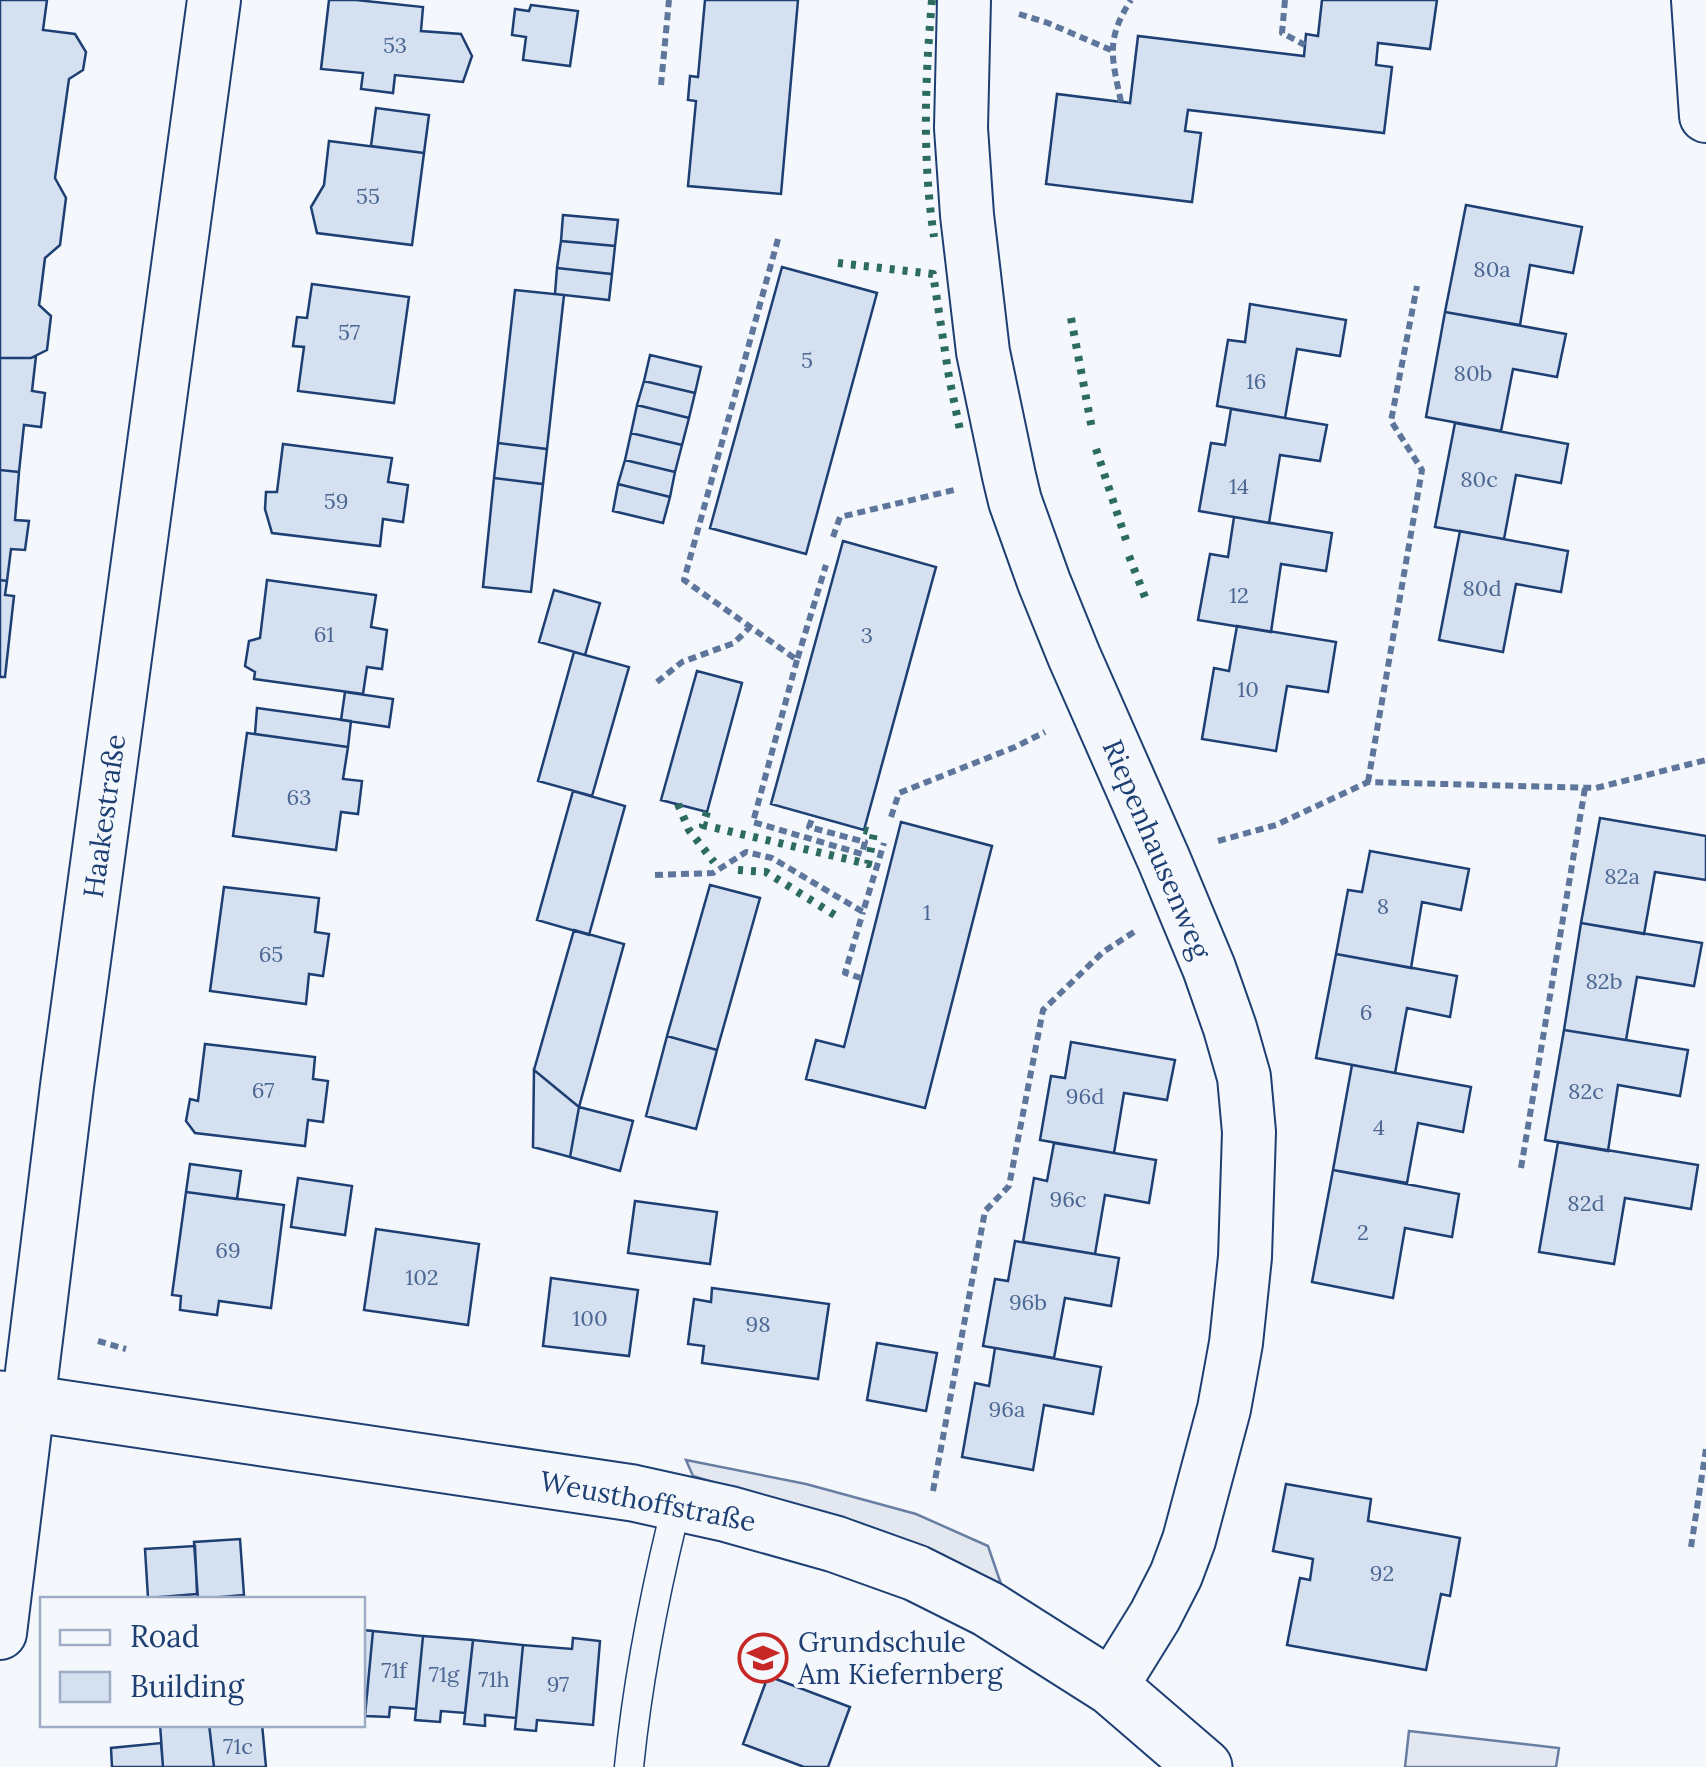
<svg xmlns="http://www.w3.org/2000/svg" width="1706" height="1767" font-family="Lora,serif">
	<rect width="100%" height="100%" fill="#f4f7fb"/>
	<path fill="#e3e8f0" stroke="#687fa3" stroke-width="2.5" d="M686 1460 806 1484 916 1514 988 1546 1001 1584 905 1540 693 1476Z
		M1409 1731 1559 1748 1556 1767H1405Z"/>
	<path fill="#d5e0f0" stroke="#1d3f73" stroke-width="2.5" d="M0 0H47L43 30 75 34 86 52 83 70 69 79 55 178 66 198 60 245 45 258 40 298 39 305 51 316 47 350 31 358H0Z
		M329 0H356L423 7 421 31 461 34 472 56 463 82 395 75 393 93 361 89 363 73 321 69Z
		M705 0H798L781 194 688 186 696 101 688 100 690 76 698 77Z
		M1322 0H1437L1430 49 1378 43 1376 65 1392 67 1384 133 1188 110 1185 131 1201 133 1192 202 1046 184 1057 94 1130 103 1138 36 1304 56 1306 34 1318 36Z
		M531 5 578 11 570 66 523 60 526 37 512 35 515 9 529 11Z
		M376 108 429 115 424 153 371 146Z
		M329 141 424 153 412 245 317 233 311 207 324 185Z
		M1466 205 1582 227 1573 273 1530 265 1520 325 1445 312Z
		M563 215 618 220 615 246 561 241Z
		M561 241 615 246 612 274 557 268Z
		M782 267 877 293 806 554 710 528Z
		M557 268 612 274 609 300 555 294Z
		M312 284 409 297 394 403 298 391 304 347 293 346 297 317 307 318Z
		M515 290 564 295 547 449 498 443Z
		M1250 304 1346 320 1340 356 1297 349 1285 418 1217 406 1228 340 1245 342Z
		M1445 312 1566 334 1557 377 1513 369 1501 431 1426 417Z
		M650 355 701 367 695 393 644 381Z
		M36 356 32 391 45 393 41 427 24 425 19 472 0 470V358H31Z
		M644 381 695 393 689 418 637 405Z
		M637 405 689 418 682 445 631 433Z
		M1231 409 1327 425 1320 461 1280 455 1269 523 1199 511 1211 443 1225 445Z
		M1455 423 1568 444 1561 483 1516 475 1504 539 1435 527Z
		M631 433 682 445 675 472 625 460Z
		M498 443 547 449 543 484 494 478Z
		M283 444 392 458 388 482 408 485 403 522 383 519 380 546 272 533 265 509 266 492H277Z
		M625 460 675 472 670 497 618 484Z
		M0 470 19 472 15 520 29 521 25 550 11 549 7 581 0 580Z
		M494 478 543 484 531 592 483 587Z
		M618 484 670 497 663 523 613 511Z
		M1234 517 1332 533 1326 571 1281 564 1271 632 1198 620 1210 554 1228 557Z
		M1460 531 1568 551 1561 592 1516 584 1503 652 1439 640Z
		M843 541 936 567 864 830 771 804Z
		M0 580 7 581 5 595 14 596 5 677H0Z
		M267 580 376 595 371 627 387 630 382 669 367 667 363 694 254 679 255 672 245 666 249 641 260 638Z
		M554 590 600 603 585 655 539 642Z
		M1237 626 1336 642 1328 692 1287 686 1276 751 1202 739 1214 668 1229 671Z
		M574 652 629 667 592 796 538 781Z
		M697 671 742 683 707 812 661 800Z
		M345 692 393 699 389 727 341 720Z
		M257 708 351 721 348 747 255 734Z
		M247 733 348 747 343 779 362 781 358 814 341 812 336 850 233 836Z
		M573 791 625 806 589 935 537 920Z
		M1600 818 1706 836V880L1655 872 1644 934 1581 923Z
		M901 822 992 846 925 1108 806 1079 816 1040 844 1047Z
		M1370 851 1469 869 1461 910 1422 902 1411 968 1336 954 1348 890 1362 892Z
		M710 885 760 898 717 1050 667 1036Z
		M224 887 319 898 315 932 329 934 323 976 309 974 306 1004 210 991Z
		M1581 923 1702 943 1694 986 1637 977 1626 1040 1564 1030Z
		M574 930 624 944 579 1107 534 1070Z
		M1336 954 1457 976 1450 1017 1407 1008 1395 1073 1316 1058Z
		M1564 1030 1688 1050 1680 1096 1618 1085 1608 1151 1545 1140Z
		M667 1036 717 1050 696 1129 646 1116Z
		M1071 1042 1175 1060 1167 1100 1124 1093 1114 1153 1040 1140 1051 1076 1065 1078Z
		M205 1044 315 1057 313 1079 328 1081 323 1122 308 1120 305 1146 195 1133 186 1121 190 1099 198 1101Z
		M1352 1065 1471 1087 1463 1132 1418 1123 1407 1183 1333 1170Z
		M534 1070 579 1107 570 1157 533 1147Z
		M579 1107 633 1121 620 1171 570 1157Z
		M1558 1142 1698 1165 1691 1209 1625 1198 1614 1264 1539 1252Z
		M1054 1143 1156 1160 1149 1203 1105 1195 1095 1254 1023 1242 1034 1178 1047 1181Z
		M190 1164 241 1171 237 1199 186 1192Z
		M1333 1170 1459 1194 1452 1237 1405 1228 1393 1298 1312 1282Z
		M298 1178 352 1186 345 1235 291 1227Z
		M186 1192 284 1205 271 1308 219 1301 217 1315 180 1310 181 1296 172 1295Z
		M635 1201 717 1212 710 1264 628 1253Z
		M376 1229 479 1244 468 1325 364 1310Z
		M1015 1241 1119 1258 1111 1306 1065 1298 1054 1358 983 1346 995 1279 1008 1281Z
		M551 1278 638 1290 629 1356 543 1346Z
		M712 1288 829 1304 818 1379 702 1363 704 1346 688 1344 694 1299 711 1302Z
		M877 1343 937 1353 926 1411 867 1400Z
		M995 1348 1101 1367 1093 1414 1044 1405 1033 1470 962 1457 975 1383 989 1386Z
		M1286 1484 1371 1499 1368 1521 1460 1538 1450 1596 1441 1594 1426 1670 1287 1645 1300 1578 1310 1580 1313 1559 1273 1551Z
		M240 1539 244 1595 198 1599 194 1542Z
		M195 1546 197 1594 148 1598 145 1549Z
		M362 1630 373 1631 366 1704H362Z
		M373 1631 423 1636 416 1709 390 1707 389 1717 365 1716Z
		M423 1636 473 1640 465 1713 441 1711 440 1722 415 1720Z
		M573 1638 600 1641 593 1725 537 1720 536 1731 515 1729 523 1645 572 1649Z
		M473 1640 523 1645 516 1718 485 1715V1726L464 1724Z
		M768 1676 850 1707 828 1767H804L743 1744Z
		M160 1724H209L214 1767H163Z
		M209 1724H262L266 1767H214Z
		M161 1743 163 1767H112L111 1748Z"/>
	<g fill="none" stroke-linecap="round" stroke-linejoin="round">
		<g stroke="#1d3f73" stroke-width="31">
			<path id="lane" d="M629 1767C638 1677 655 1591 677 1503"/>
		</g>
		<g stroke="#1d3f73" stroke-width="56">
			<path id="street" d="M964 0 961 128 967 215 983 352 1009 476 1015 501 1044 582 1074 656 1164 860 1209 968 1230 1028 1244 1077 1249 1132 1245 1257 1236 1343 1224 1409 1189 1540 1176 1575 1155 1616 1111 1687
				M1698 0 1706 116
				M0 1633 67 1086 214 0"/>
		</g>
		<g stroke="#1d3f73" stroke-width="59">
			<path id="secondary" d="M0 1399 633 1493 728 1514 835 1544 916 1573 988 1609 1111 1687 1204 1767"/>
		</g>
		<path stroke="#5e769c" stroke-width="6" stroke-dasharray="8 5" stroke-linecap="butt" d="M1285 0 1282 33 1305 45
			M1019 14 1048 23 1111 50
			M661 85 669 0
			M1121 102C1112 58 1105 40 1131 0
			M778 239 684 580 797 660 826 565
			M833 537 840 517 954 490
			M797 660 753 822 862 854 865 842 809 827 813 816
			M657 682 682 662 734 643 750 627
			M1368 782 1422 470 1391 421 1417 286
			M891 817 899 793 1015 747 1045 732
			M1218 841 1276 825 1368 782 1596 788 1706 760
			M655 875 713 873 746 852 772 858 863 912 884 843
			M861 978 845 973 863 912
			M1521 1168 1585 788
			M98 1341 126 1349
			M933 1491 985 1211 1009 1186 1043 1010 1103 952 1134 932
			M1691 1547 1706 1449"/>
		<use href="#lane" stroke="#f4f7fb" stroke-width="28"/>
		<use href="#street" stroke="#f4f7fb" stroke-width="52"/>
		<use href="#secondary" stroke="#f4f7fb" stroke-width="55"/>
		<path stroke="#2c6c60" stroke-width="8" stroke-dasharray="5 8" stroke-linecap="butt" d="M932 0C925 79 922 158 934 237
			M838 263 933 274 949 377 961 435
			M1071 318 1092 429
			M1096 449 1126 540
			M1129 556 1145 597
			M678 804 689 830 714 862
			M707 812 703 825 868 864 874 833 864 830
			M738 870 766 872 841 919"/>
	</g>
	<defs>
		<g id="school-ring" transform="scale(2.5)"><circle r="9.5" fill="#f4f7fb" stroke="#c62828" stroke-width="1.5"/><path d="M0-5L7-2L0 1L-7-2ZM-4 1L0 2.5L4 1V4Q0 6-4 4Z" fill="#c62828"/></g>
	</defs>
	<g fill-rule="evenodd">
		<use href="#school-ring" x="763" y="1658"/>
	</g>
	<g text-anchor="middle" stroke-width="8" stroke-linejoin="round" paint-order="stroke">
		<g font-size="22" fill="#4b6792">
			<text x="395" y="53">53</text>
			<text x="368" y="204">55</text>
			<text x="1492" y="277">80a</text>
			<text x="349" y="340">57</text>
			<text x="807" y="368">5</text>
			<text x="1473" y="381">80b</text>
			<text x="1256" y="389">16</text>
			<text x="1479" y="487">80c</text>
			<text x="1239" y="494">14</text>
			<text x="336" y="509">59</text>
			<text x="1482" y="596">80d</text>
			<text x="1239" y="603">12</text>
			<text x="324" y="642">61</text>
			<text x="867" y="643">3</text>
			<text x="1248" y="697">10</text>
			<text x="299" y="805">63</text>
			<text x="1622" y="884">82a</text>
			<text x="1383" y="914">8</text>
			<text x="927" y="920">1</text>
			<text x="271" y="962">65</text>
			<text x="1604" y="989">82b</text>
			<text x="1366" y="1020">6</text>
			<text x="263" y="1098">67</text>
			<text x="1586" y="1099">82c</text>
			<text x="1085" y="1104">96d</text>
			<text x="1379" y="1135">4</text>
			<text x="1068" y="1207">96c</text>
			<text x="1586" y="1211">82d</text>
			<text x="1363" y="1240">2</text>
			<text x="228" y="1258">69</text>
			<text x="422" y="1285">102</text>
			<text x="1028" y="1310">96b</text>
			<text x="590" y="1326">100</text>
			<text x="758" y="1332">98</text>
			<text x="1007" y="1417">96a</text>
			<text x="1382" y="1581">92</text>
			<text x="394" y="1678">71f</text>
			<text x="444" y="1682">71g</text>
			<text x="494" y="1687">71h</text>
			<text x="558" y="1692">97</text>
			<text x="238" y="1754">71c</text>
		</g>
		<g font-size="28" fill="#1d3f73" stroke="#f4f7fb">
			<text transform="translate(104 816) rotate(-82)" y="10">Haakestraße</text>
			<text transform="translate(1157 849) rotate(67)" y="10">Riepenhausenweg</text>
			<text transform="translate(648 1501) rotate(11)" y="10">Weusthoffstraße</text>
		</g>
		<g font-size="28" fill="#1d3f73" stroke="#f4f7fb" text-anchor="start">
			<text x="798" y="1652">Grundschule<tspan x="798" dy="32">Am Kiefernberg</tspan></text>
		</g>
	</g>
	<rect x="40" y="1597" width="325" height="130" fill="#f4f7fb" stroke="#9eadc5" stroke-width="2.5"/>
	<rect x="60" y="1630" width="50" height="15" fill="#f4f7fb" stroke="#9eadc5" stroke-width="2.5"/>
	<text x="130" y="1647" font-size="30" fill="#1d3f73">Road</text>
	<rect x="60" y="1672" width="50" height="30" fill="#d5e0f0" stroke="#9eadc5" stroke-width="2.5"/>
	<text x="130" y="1697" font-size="30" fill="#1d3f73">Building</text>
</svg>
